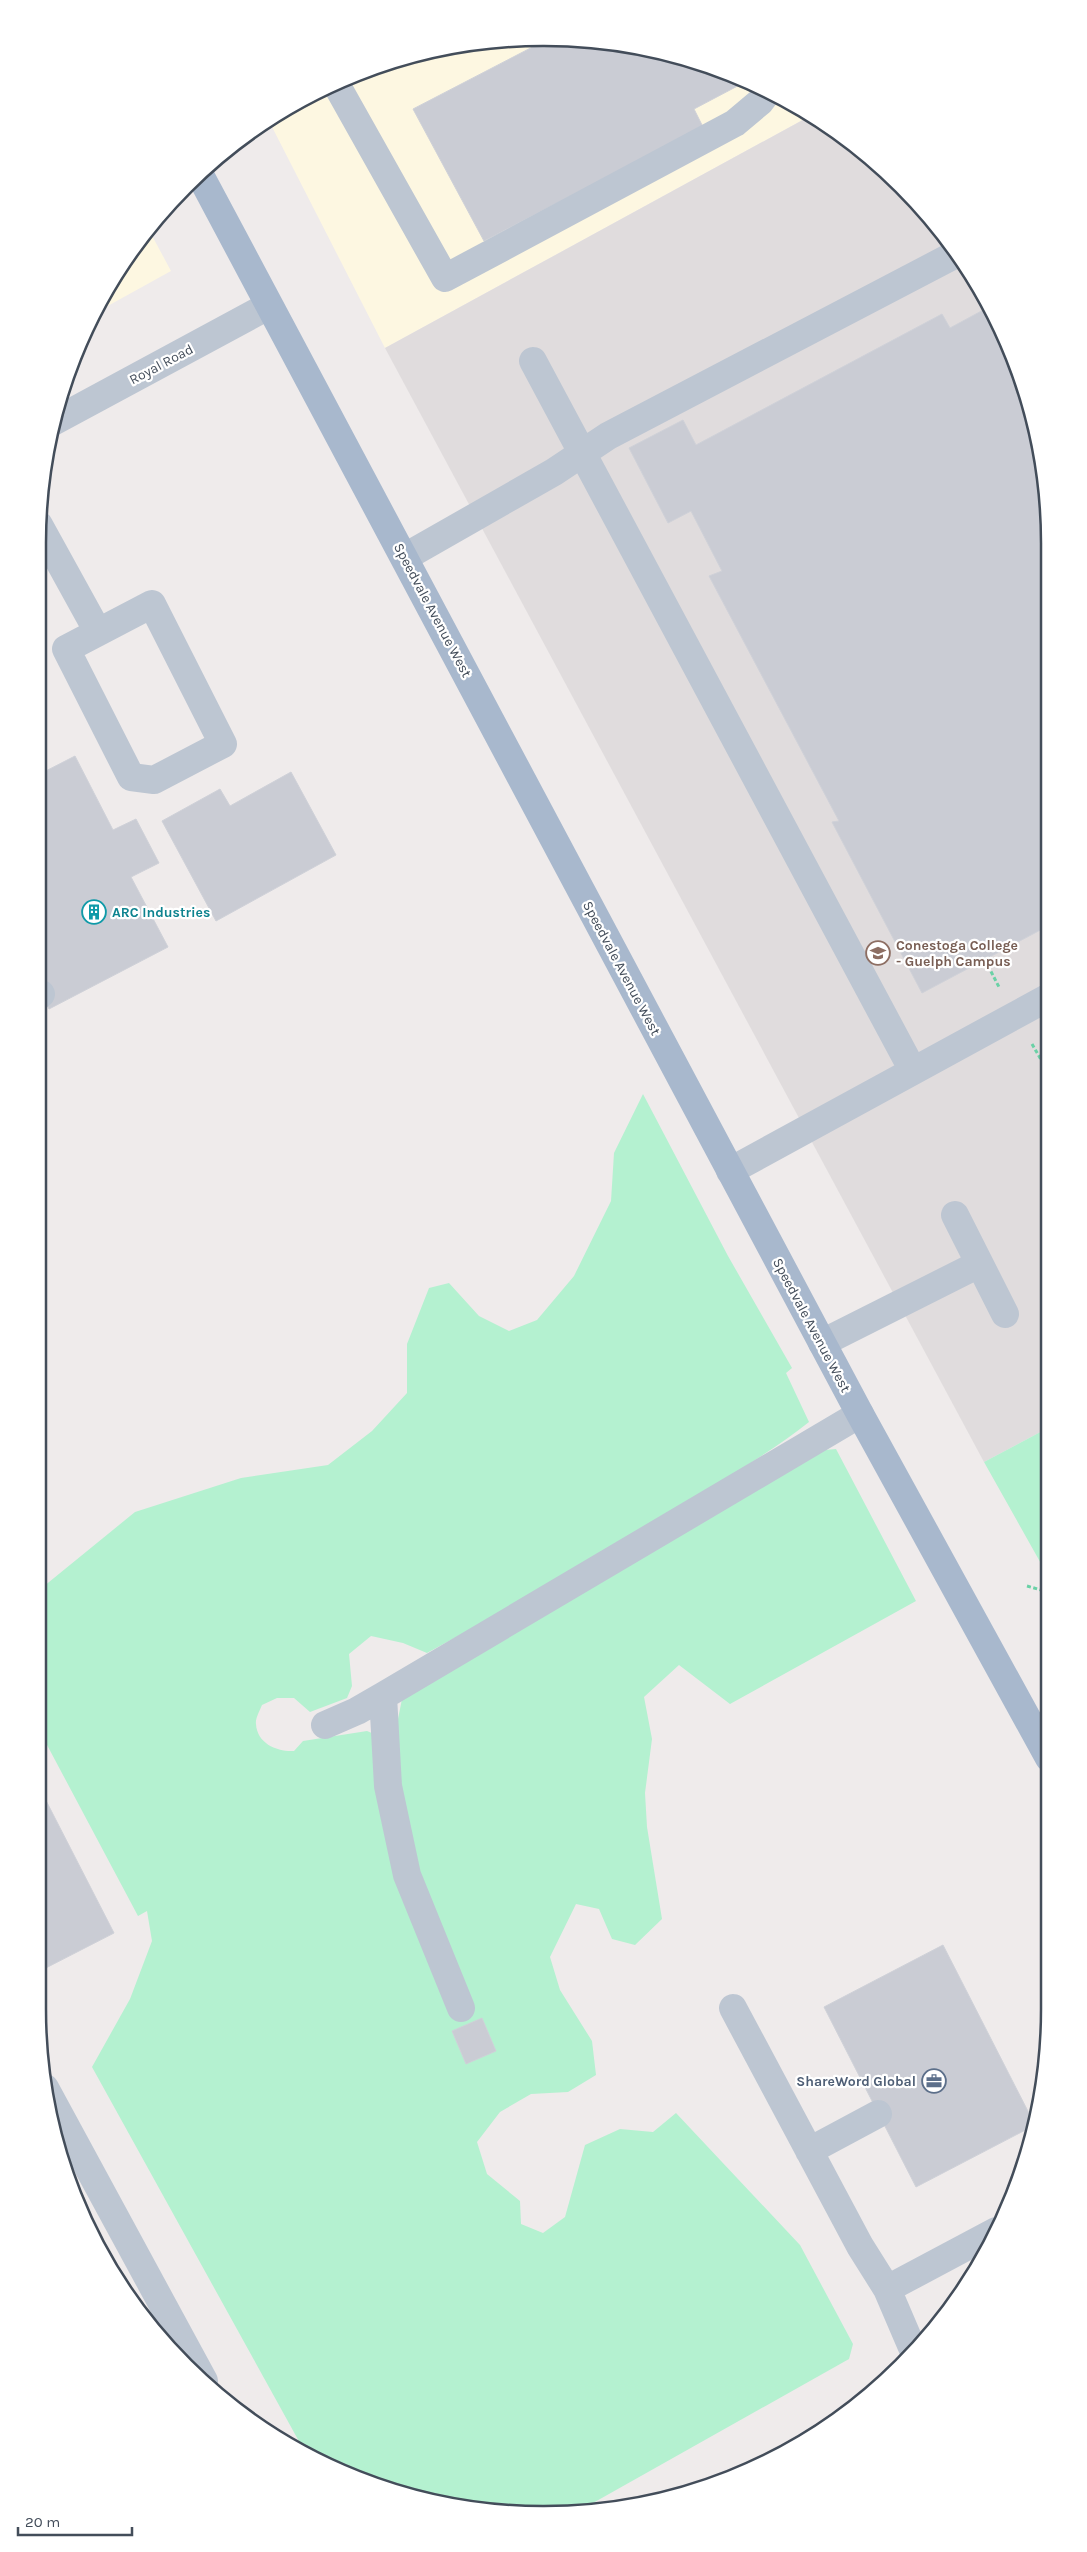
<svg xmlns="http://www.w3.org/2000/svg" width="1087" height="2552" font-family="Karla,sans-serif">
	<rect width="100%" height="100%" fill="#efebeb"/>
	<path fill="#fdf7e1" d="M511 39 610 42 706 64 768 90 810 116 385 348 269 121 320 90 413 55Z
		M149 230 171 271 95 313 105 290Z"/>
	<path fill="#e0dcdd" d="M810 116 851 142 945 235 1011 350 1045 477 1048 1428 984 1462 385 348Z"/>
	<path fill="#b4f1d0" d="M643 1094 728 1256 792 1368 786 1373 809 1422C775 1449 736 1472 699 1495 610 1552 519 1603 427 1653L403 1643 371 1636 349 1654 352 1686 347 1698 310 1712 294 1698H277L262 1705C260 1710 255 1719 256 1724 257 1744 278 1752 294 1751L303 1741 367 1731 379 1736 396 1729 402 1699 825 1450 836 1449 916 1601 730 1704 679 1665 644 1697 652 1739 645 1793 647 1827 662 1919 635 1945 612 1939 599 1909 576 1904 550 1957 560 1990 592 2041 596 2075 568 2092 531 2094 500 2112 477 2142 487 2174 520 2201 521 2224 543 2233 565 2217 585 2145 620 2129 653 2132 676 2113 800 2245 853 2344 849 2359 577 2512 543 2514 445 2505 381 2488 306 2454 92 2067 130 1999 152 1941 147 1911 138 1916 38 1728V1591L135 1512 241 1478 328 1465 372 1431 407 1393V1344L429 1288 449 1283 479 1316 509 1331 537 1320 574 1276 611 1201 614 1153Z
		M1048 1428V1576L984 1462Z"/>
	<path fill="#caccd4" stroke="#cfd1d8" d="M546 40 610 42 706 64 747 81 694 109 703 127 484 241 413 109Z
		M987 308 1011 350 1045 477 1046 927 922 993 832 822 839 821 709 576 722 571 691 511 668 523 629 448 683 420 696 445 942 314 950 328Z
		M75 756 113 830 136 819 159 863 131 877 168 947 49 1009 38 988V775Z
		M291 772 336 855 216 921 162 821 220 789 230 806Z
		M38 1785 114 1933 38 1972Z
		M943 1945 1035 2125 916 2187 824 2007Z
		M482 2018 496 2051 466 2064 452 2031Z"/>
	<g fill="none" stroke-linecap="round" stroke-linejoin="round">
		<path stroke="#6ad1a6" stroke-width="3" stroke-dasharray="4 2.5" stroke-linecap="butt" d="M985 960 999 987
			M1032 1044 1047 1070
			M1027 1586 1048 1592"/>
		<path stroke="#bdc6d2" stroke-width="28" d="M336 84 445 278 735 123 760 102 769 90
			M533 361 912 1069
			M53 422 268 306
			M39 525 98 632
			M405 557 554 472 608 436 956 254
			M152 604 223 744 154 780 131 777 66 649Z
			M38 996 41 994
			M730 1171 1047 998
			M955 1215 1005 1314
			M822 1343 979 1264
			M383 1696 388 1786 407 1875 461 2008
			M325 1725 357 1711 383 1696 860 1414
			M733 2008 860 2246 887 2289 914 2352
			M45 2088 204 2381
			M809 2151 878 2114
			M887 2289 996 2231"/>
		<path stroke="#a8b8cd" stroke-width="28" d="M200 175 860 1414 1049 1758"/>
	</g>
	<defs>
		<g id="building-ring" transform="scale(1.25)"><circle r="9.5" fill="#fff" stroke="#0f9aa8" stroke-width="1.5"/><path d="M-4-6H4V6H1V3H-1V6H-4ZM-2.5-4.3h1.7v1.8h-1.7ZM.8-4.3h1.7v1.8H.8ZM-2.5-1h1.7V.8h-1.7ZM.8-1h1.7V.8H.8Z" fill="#0f9aa8"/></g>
		<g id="university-ring" transform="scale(1.25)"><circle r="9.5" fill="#fff" stroke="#8d6e63" stroke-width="1.5"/><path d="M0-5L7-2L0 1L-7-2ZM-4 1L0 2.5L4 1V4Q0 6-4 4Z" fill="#8d6e63"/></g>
		<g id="office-ring" transform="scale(1.25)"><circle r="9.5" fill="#fff" stroke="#5c6f8a" stroke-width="1.5"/><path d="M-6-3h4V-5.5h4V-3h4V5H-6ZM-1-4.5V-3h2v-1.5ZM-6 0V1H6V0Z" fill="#5c6f8a"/></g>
	</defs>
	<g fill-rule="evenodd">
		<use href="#building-ring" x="94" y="912"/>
		<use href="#university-ring" x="878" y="953"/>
		<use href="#office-ring" x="934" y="2081"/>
	</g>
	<g text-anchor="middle" stroke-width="4.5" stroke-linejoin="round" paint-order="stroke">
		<g font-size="14" fill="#434d5a" stroke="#fff">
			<text transform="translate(161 364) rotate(-28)" y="5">Royal Road</text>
			<text transform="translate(433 610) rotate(62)" y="5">Speedvale Avenue West</text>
			<text transform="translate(622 968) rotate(62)" y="5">Speedvale Avenue West</text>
			<text transform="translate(812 1325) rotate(62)" y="5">Speedvale Avenue West</text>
		</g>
		<g font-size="14" font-weight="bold" fill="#0d838f" stroke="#fff" text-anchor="start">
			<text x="112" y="917">ARC Industries</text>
		</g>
		<g font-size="14" font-weight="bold" fill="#785e54" stroke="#fff" text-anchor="start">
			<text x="896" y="950">Conestoga College<tspan x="896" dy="16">- Guelph Campus</tspan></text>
		</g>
		<g font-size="14" font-weight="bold" fill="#4e5e75" stroke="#fff" text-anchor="end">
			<text x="916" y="2086">ShareWord Global</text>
		</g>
	</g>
	<path d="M0 0H1087V2552H0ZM543 46H544A497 497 0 0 1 1041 543V2009A497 497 0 0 1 544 2506H543A497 497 0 0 1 46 2009V543A497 497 0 0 1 543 46Z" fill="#fff" fill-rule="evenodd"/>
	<path fill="none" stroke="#434d5a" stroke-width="2.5" d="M543 46H544A497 497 0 0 1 1041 543V2009A497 497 0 0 1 544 2506H543A497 497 0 0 1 46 2009V543A497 497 0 0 1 543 46Z"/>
	<path d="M18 2527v8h114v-8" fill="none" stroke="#434d5a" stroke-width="2.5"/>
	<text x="25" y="2527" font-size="15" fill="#434d5a" stroke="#ffffff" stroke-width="4" paint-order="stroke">20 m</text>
</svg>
